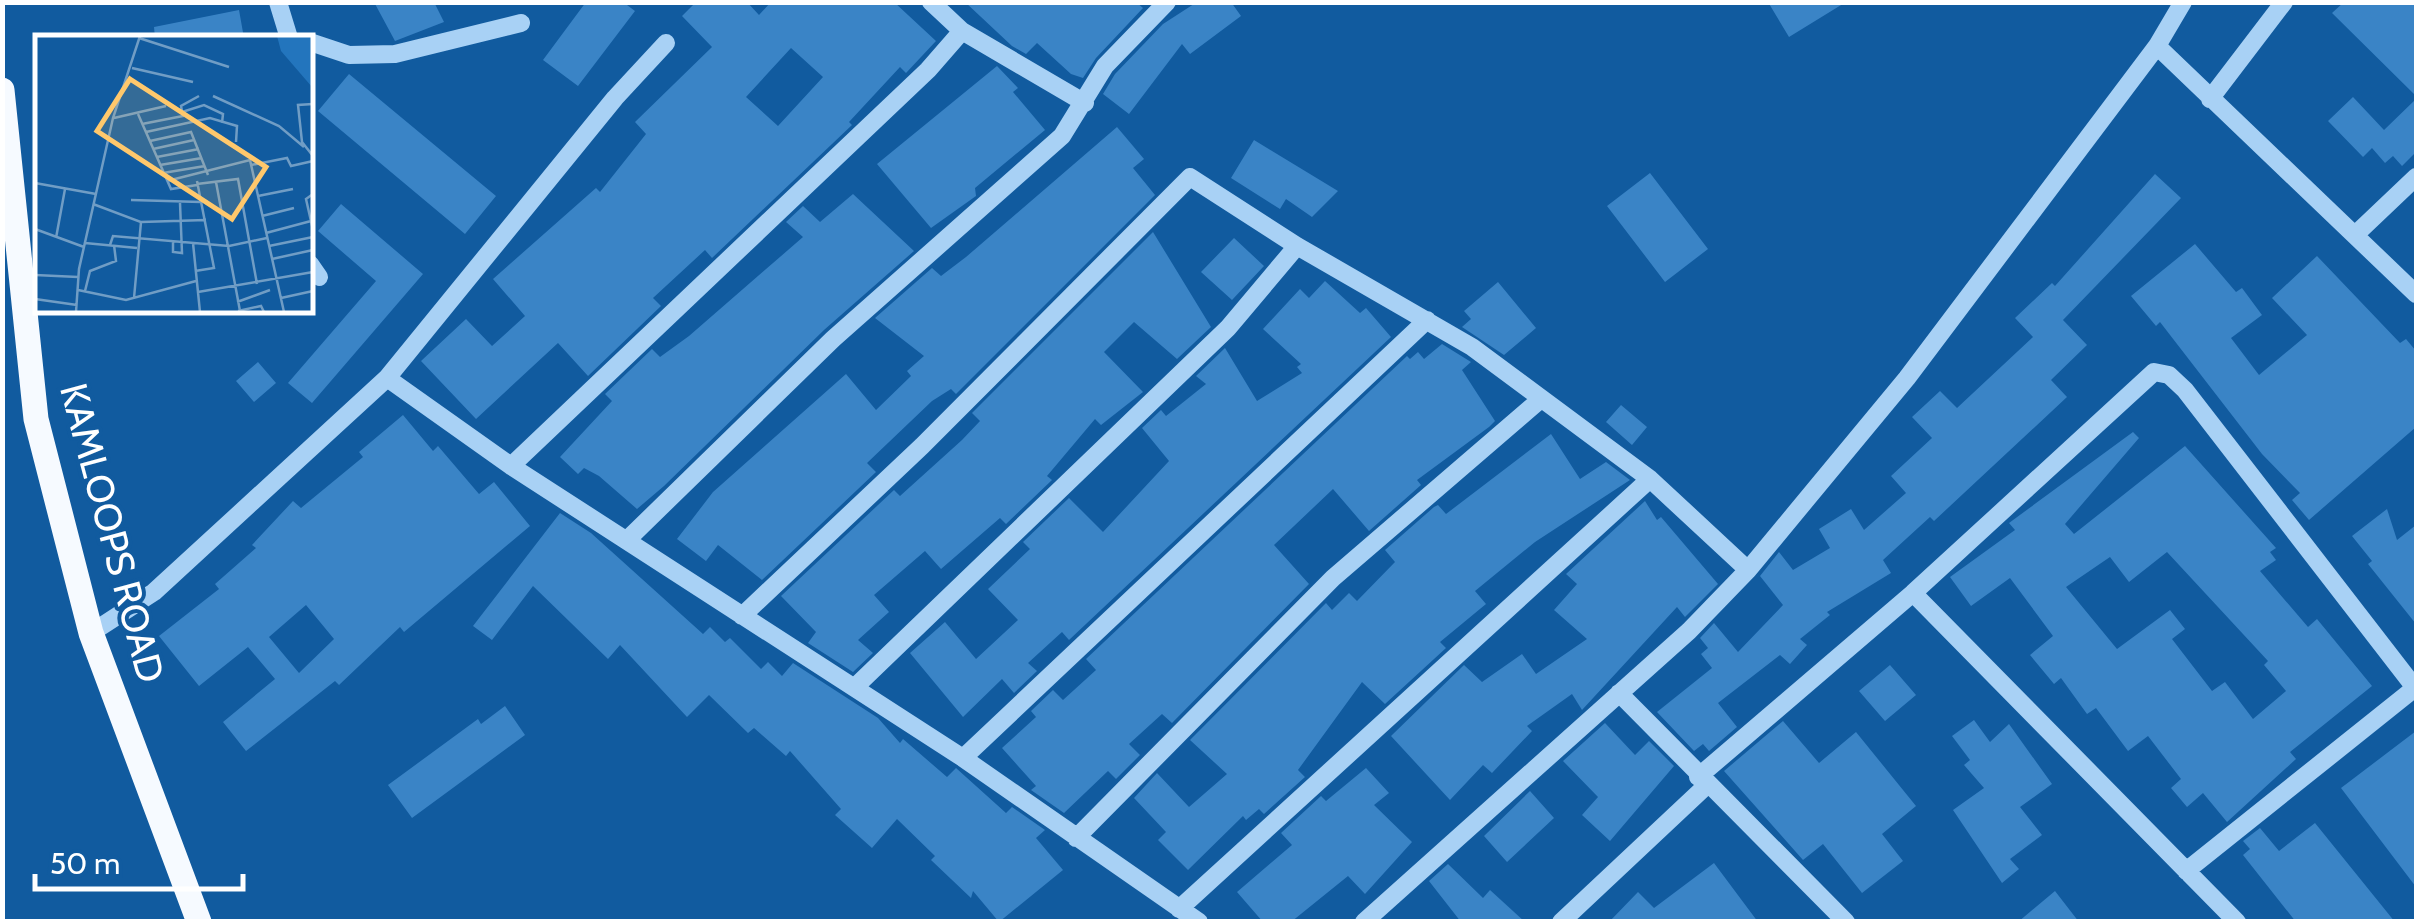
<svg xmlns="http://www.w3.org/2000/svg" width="2419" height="924" font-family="Cabin,sans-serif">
	<rect width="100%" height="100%" fill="#115b9f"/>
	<path fill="#3a84c6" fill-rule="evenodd" d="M374 2H434L444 22 395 41Z
		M586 2H623L635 11 578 86 543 60Z
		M696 2H747L759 15 771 2H894L936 41 906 73 900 67 849 122 852 125 712 258 705 250 653 298 661 306 588 376 558 343 476 419 421 361 466 319 492 346 525 316 493 279 596 188 600 192 646 134 635 122 712 47 682 16ZM791 48 823 77 778 126 746 97Z
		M965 2H1136L1143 8 1096 58 1083 78 1071 74 1037 43 1026 54 1012 46Z
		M1197 2H1231L1241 16 1190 54 1182 44 1129 114 1103 94 1115 74 1163 24Z
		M1768 2H1846L1789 37Z
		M2344 2H2416V96L2332 13Z
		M239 10 244 38H155L154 27Z
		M997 66 1018 88 1013 92 1045 130 975 188 976 196 931 228 877 164Z
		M349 74 496 196 465 234 318 111Z
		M2353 97 2384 130 2416 99V152L2402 166 2393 156 2385 163 2372 148 2363 157 2328 121Z
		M1117 127 1144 159 1133 168 1155 195 956 394 951 389 932 401 867 463 876 472 762 580 718 545 706 561 677 539 713 492 846 374 876 410 911 376 907 371 924 356 875 318 932 268 941 276 966 257Z
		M1254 140 1338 191 1312 217 1286 199 1280 209 1231 178Z
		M1650 173 1708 249 1665 282 1607 206Z
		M2155 174 2181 198 2063 320 2087 345 2051 380 2067 397 1934 521 1930 517 1883 560 1891 573 1827 612 1830 615 1800 639 1807 645 1790 664 1780 655 1718 703 1737 727 1709 751 1703 744 1694 751 1657 712 1712 668 1701 654 1708 648 1700 638 1714 623 1738 652 1783 605 1760 576 1779 552 1793 570 1830 548 1819 529 1851 509 1864 530 1906 493 1891 476 1932 438 1912 417 1940 391 1957 408 2033 337 2015 318 2052 283 2055 286Z
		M853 194 914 251 824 330 664 486 637 509 599 476 584 468 578 474 560 457 612 401 605 394 652 349 660 357 689 336 803 237 786 222 803 206 820 222Z
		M341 204 423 274 312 403 288 383 376 281 318 231Z
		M1153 232 1211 327 1177 359 1134 322 1104 352 1143 392 1101 425 1095 419 1047 476 1052 480 1006 524 1000 518 941 569 925 551 874 595 889 612 858 640 873 653 853 672 808 643 816 632 781 596 894 490 900 496 962 440 980 421 972 413Z
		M1234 238 1264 266 1232 300 1201 272Z
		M2195 244 2236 292 2242 288 2262 315 2231 338 2259 375 2307 335 2272 298 2317 256 2400 343 2406 339 2416 351V427L2309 520 2292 500 2300 493 2262 454 2160 322 2156 326 2131 296Z
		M1325 281 1360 313 1366 308 1391 337 1069 640 1062 632 1028 663 1037 671 1014 693 1002 679 963 717 910 653 945 622 976 659 1018 620 988 589 1030 549 1023 542 1069 498 1103 532 1169 461 1142 428 1161 410 1166 416 1206 384 1196 376 1225 348 1257 401 1302 373 1297 367 1301 364 1263 329 1300 289 1309 298Z
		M1498 282 1536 328 1504 355 1462 327 1471 319 1464 311Z
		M1442 344 1471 362 1462 370 1495 421 1489 427 1417 480 1421 485 1369 531 1333 489 1274 545 1309 584 1172 723 1162 714 1129 744 1140 755 1116 779 1108 771 1064 813 1031 790 1036 786 1002 748 1036 717 1031 711 1053 690 1063 700 1096 670 1086 659 1407 356 1410 359 1418 352 1424 359Z
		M258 362 276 383 254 402 236 381Z
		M1621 405 1647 427 1632 445 1606 422Z
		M403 415 433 451 438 446 479 494 494 482 530 526 404 632 400 627 339 685 335 681 246 751 223 722 275 679 248 647 199 686 159 636 219 589 215 584 256 548 252 545 293 501 301 508 363 457 359 452ZM306 605 334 639 299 673 269 637Z
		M2133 432 2139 438 2065 524 2074 534 2185 446 2276 548 2270 552 2276 560 2260 571 2308 627 2317 619 2372 686 2290 752 2296 759 2227 822 2203 793 2187 807 2171 788 2181 779 2148 736 2128 751 2096 708 2087 714 2061 678 2054 684 2030 655 2053 636 2010 578 1971 606 1950 577 2015 530 2009 523ZM2167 552 2268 661 2264 665 2286 691 2253 719 2225 682 2212 691 2172 639 2185 629 2170 610 2117 649 2066 587 2110 557 2129 582Z
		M1551 434 1580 479 1606 462 1630 480 1535 542 1475 591 1486 604 1440 642 1446 648 1385 704 1362 682 1298 770 1305 777 1264 814 1259 809 1246 820 1243 816 1188 870 1158 840 1166 832 1134 798 1157 773 1189 807 1227 774 1190 740 1326 603 1332 610 1349 593 1357 601 1395 562 1385 550 1434 507 1438 505 1446 514Z
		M1645 501 1657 520 1661 517 1718 584 1685 617 1677 607 1582 710 1572 694 1527 726 1532 731 1492 773 1483 765 1450 800 1391 736 1464 665 1482 682 1522 654 1536 674 1587 639 1554 610 1577 584 1566 574Z
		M2387 509 2397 540 2416 525V624L2368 564 2372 561 2352 536Z
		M560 513 591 533 703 634 710 627 725 642 730 638 761 669 768 662 782 676 793 663 878 718 900 743 903 739 947 777 956 768 1006 813 1012 807 1045 830 1036 838 1063 870 999 922 973 891 971 898 931 860 935 856 897 819 872 848 835 815 841 809 790 751 786 756 754 728 748 733 709 695 687 717 620 645 608 659 533 586 492 640 473 626Z
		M1890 665 1916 695 1885 721 1859 691Z
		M505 706 525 735 412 818 388 785 478 719 481 724Z
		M1974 720 1990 742 2009 724 2052 784 2020 807 2042 835 2010 859 2019 869 2002 883 1953 810 1984 788 1964 765 1970 760 1952 736Z
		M1783 721 1819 763 1856 732 1916 806 1882 834 1903 861 1862 893 1823 844 1803 860 1724 771Z
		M1605 723 1635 755 1649 741 1674 766 1610 841 1582 815 1598 797 1563 761Z
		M2416 731V887L2341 788Z
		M1366 768 1389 793 1374 805 1412 842 1365 894 1348 876 1291 922H1263L1237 892 1292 845 1281 833 1321 796 1326 801Z
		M1530 791 1554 818 1507 862 1484 836Z
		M2315 823 2395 922H2296L2243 855 2250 849 2243 841 2260 828 2279 851Z
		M1714 863 1758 922H1609L1638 892 1654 908Z
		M1448 864 1483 898 1490 890 1525 922H1461L1429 881Z
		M2055 891 2079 922H2018Z"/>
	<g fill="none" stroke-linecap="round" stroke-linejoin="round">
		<path stroke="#a8d1f5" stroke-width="18" d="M278 2 289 38
			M962 31 1085 103
			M310 42 349 55 395 54 521 23
			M2157 46 2416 294
			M2210 99 2284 2
			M2356 234 2416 177
			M310 264 319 277
			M387 378 511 466 963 758 1199 922
			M511 466 928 70 962 31 931 2
			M628 539 833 339 1062 136 1105 66 1167 2
			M1913 593 2237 922
			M742 616 922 446 1190 177 1297 246 1472 347 1650 479 1748 570
			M91 633 154 592 387 378 615 98 666 43
			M855 687 1228 328 1297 246
			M1619 693 1846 922
			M963 758 1427 320
			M1698 777 1913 593 2154 372 2169 375 2185 390 2416 689
			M1076 838 1333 578 1541 399
			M2186 871 2415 688
			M1179 909 1650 479
			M1364 922 1689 631 1748 570 1907 378 2157 46 2183 2
			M1561 922 1707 785"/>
		<path stroke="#f6faff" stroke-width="25" d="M2 90 36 419 91 633 199 922"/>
	</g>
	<g text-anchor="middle" stroke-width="8" stroke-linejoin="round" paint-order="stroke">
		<g font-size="38" fill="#fff" stroke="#115b9f">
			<text transform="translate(112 533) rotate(75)" y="13">KAMLOOPS ROAD</text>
		</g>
	</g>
	<g transform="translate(35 35)">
		<rect width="278" height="278" fill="#115b9f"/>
		<path d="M242 1H277V52L246 16Z" fill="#2375bd"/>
		<path fill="none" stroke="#709dc5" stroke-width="2.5" d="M104 3 194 32M97 33 158 47M178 61 244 91 269 112M278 69 263 70 267 107 278 121M147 77 169 70 188 79 187 88M103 79 136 154 162 150M79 83 131 71M107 89 148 81 146 71 164 61M111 97 175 83 202 91 201 107M115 106 156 97 173 140M118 114 159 105M122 122 164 114M125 130 167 123M216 130 252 123 256 131 278 126M128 138 170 131M132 146 215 125 249 277M181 147 205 276M0 148 61 159M162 149 203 144 222 249M278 159 271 164 278 195M223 161 258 154M96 165 166 167M58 169 106 187 99 263M227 181 259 173M106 187 171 185M0 194 49 212M231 198 276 186M21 203 30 154M138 207V217L147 218 145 168M50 208 102 213M158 208 165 277M75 210 78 201 194 211 232 203M234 211 278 202M237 224 278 215M160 236 179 233 162 146M0 240 43 242M43 255 91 265 161 246M50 256 55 236 81 226 79 210M163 257 278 237M246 263 278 256M0 264 42 270M202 267 235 255M203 276 226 271 229 277M41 277 44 234 78 83 105 1"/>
		<path fill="#ffc86c" fill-opacity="0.15" stroke="#ffc86c" stroke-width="5" d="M95 44 231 132 197 184 62 96Z"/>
		<rect width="278" height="278" fill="none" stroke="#fff" stroke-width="5"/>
	</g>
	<rect width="2419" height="924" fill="none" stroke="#ffffff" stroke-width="10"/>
	<path d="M35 874v15h208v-15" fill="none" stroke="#ffffff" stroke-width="5"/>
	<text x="50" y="874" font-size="30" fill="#ffffff" stroke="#115b9f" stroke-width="8" paint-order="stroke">50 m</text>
</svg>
